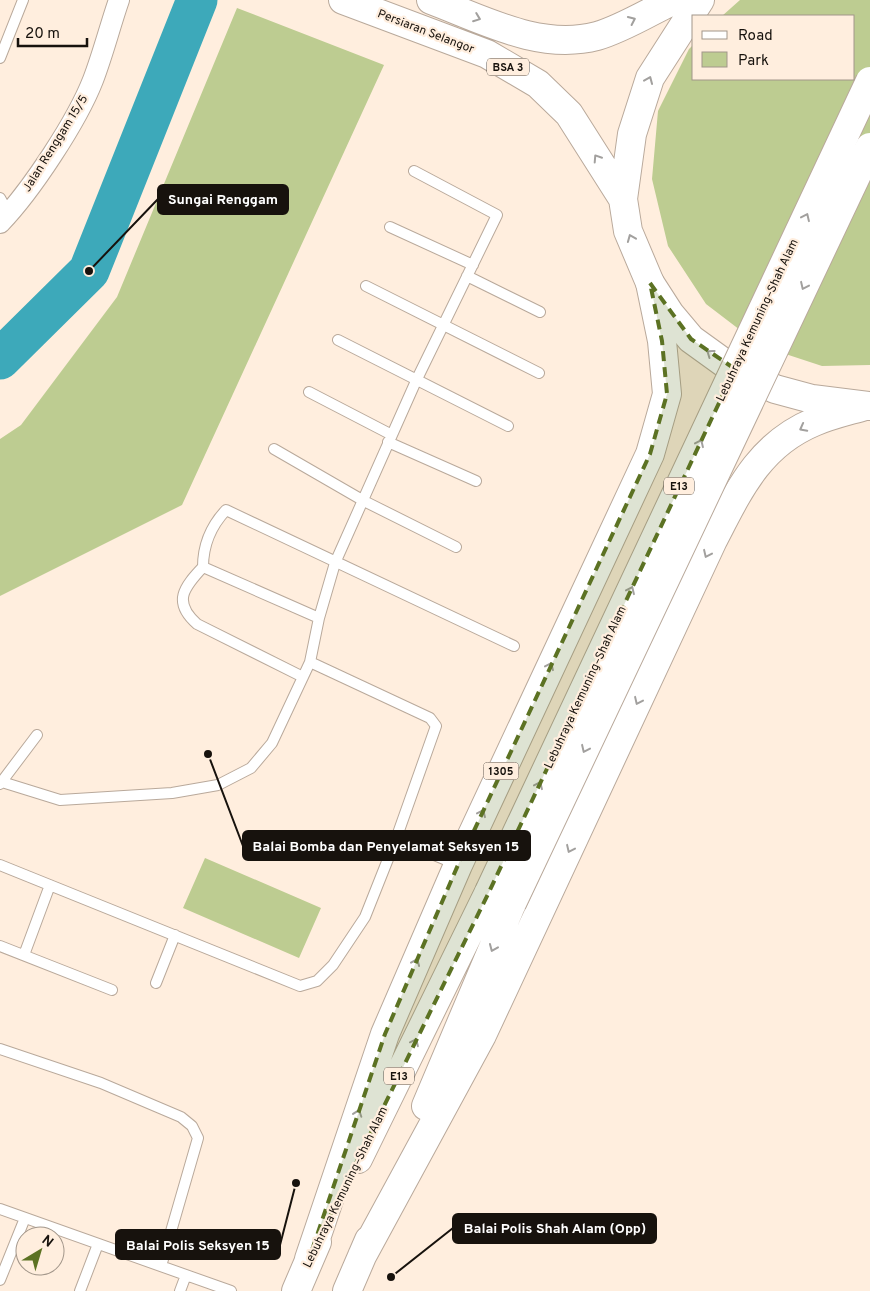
<svg xmlns="http://www.w3.org/2000/svg" width="870" height="1291" font-family="Overpass,sans-serif">
	<rect width="100%" height="100%" fill="#ffeede"/>
	<path fill="#bdcc91" d="M740 0H870V365L822 366 761 346 706 304 668 246 652 179 658 111 689 49 694 44V79H854V16H722Z
		M237 8 384 65 182 505 0 596V439L21 425 117 297Z
		M205 858 321 908 299 958 183 908Z"/>
	<g fill="none" stroke-linecap="round" stroke-linejoin="round">
		<path stroke="#3da9ba" stroke-width="41" d="M0 359 89 271 197 0"/>
		<g stroke="#b9a99b" stroke-width="12">
			<path id="lane" d="M0 58 23 0
				M0 198 9 214
				M390 227 473 265
				M467 276 540 312
				M366 286 539 373
				M338 340 508 426
				M309 392 392 435
				M388 442 476 481
				M274 449 364 501 456 547
				M203 567C184 587 172 602 197 624L303 677
				M319 618 203 567C203 545 211 526 226 510L514 646
				M2 782 60 800 172 793 218 785 251 768 272 743 310 662 319 618 335 563 416 381 497 215 414 171
				M0 784 37 735
				M396 839 458 865
				M0 865 300 986 317 981 333 965 365 917 396 839 436 726 430 718 310 662
				M0 946 112 990
				M24 955 50 885
				M156 983 175 935
				M0 1049 101 1083 181 1117 192 1126 198 1138 161 1266
				M0 1209 231 1291
				M0 1280 25 1218
				M80 1291 98 1244
				M180 1291 186 1275"/>
		</g>
		<g stroke="#b9a99b" stroke-width="22">
			<path id="street" d="M0 223C31 191 77 121 93 80 103 54 110 26 119 0"/>
		</g>
		<g stroke="#b9a99b" stroke-width="30">
			<path id="primary" d="M343 0 487 54 538 84 569 114 623 199
				M431 0C484 20 540 51 597 36 622 29 651 11 674 0
				M700 0 650 78 632 134 623 199 628 231 650 283 670 314 691 339 727 365 775 389 812 399 868 406"/>
		</g>
		<g stroke="#b9a99b" stroke-width="30">
			<path id="highway" d="M426 1106 512 903
				M358 1159 489 892
				M362 1256 482 1035 713 540C739 490 759 445 814 422 830 415 848 411 865 406
				M309 1259 385 1034 458 865 650 454 667 394 662 341 650 283
				M296 1291 317 1242
				M347 1291 369 1240"/>
		</g>
		<use href="#lane" stroke="#fff" stroke-width="10"/>
		<use href="#street" stroke="#fff" stroke-width="20"/>
		<use href="#primary" stroke="#fff" stroke-width="28"/>
		<use href="#highway" stroke="#fff" stroke-width="28"/>
		<g stroke="#b9a99b" stroke-width="30" stroke-linecap="butt">
			<path id="highway-bridge" d="M489 892 870 81
				M512 903 870 147"/>
		</g>
		<use href="#highway-bridge" stroke="#fff" stroke-width="28"/>
	</g>
	<defs><path id="oneway-chevron" d="M-2-3.5L2.5 0L-2 3.5" fill="none" stroke-width="1.6" stroke-linecap="round" stroke-linejoin="round" transform="scale(1.25)"/></defs>
	<g stroke="#a2a09e">
		<use href="#oneway-chevron" transform="translate(477 18) rotate(21)"/>
		<use href="#oneway-chevron" transform="translate(632 20) rotate(-25)"/>
		<use href="#oneway-chevron" transform="translate(649 80) rotate(-67)"/>
		<use href="#oneway-chevron" transform="translate(597 158) rotate(-123)"/>
		<use href="#oneway-chevron" transform="translate(806 217) rotate(-65)"/>
		<use href="#oneway-chevron" transform="translate(631 238) rotate(-112)"/>
		<use href="#oneway-chevron" transform="translate(804 286) rotate(115)"/>
		<use href="#oneway-chevron" transform="translate(710 353) rotate(-144)"/>
		<use href="#oneway-chevron" transform="translate(803 428) rotate(152)"/>
		<use href="#oneway-chevron" transform="translate(700 443) rotate(-65)"/>
		<use href="#oneway-chevron" transform="translate(707 554) rotate(115)"/>
		<use href="#oneway-chevron" transform="translate(631 590) rotate(-65)"/>
		<use href="#oneway-chevron" transform="translate(550 666) rotate(-65)"/>
		<use href="#oneway-chevron" transform="translate(638 701) rotate(115)"/>
		<use href="#oneway-chevron" transform="translate(585 749) rotate(115)"/>
		<use href="#oneway-chevron" transform="translate(539 785) rotate(-65)"/>
		<use href="#oneway-chevron" transform="translate(482 813) rotate(-65)"/>
		<use href="#oneway-chevron" transform="translate(570 849) rotate(115)"/>
		<use href="#oneway-chevron" transform="translate(493 948) rotate(113)"/>
		<use href="#oneway-chevron" transform="translate(416 962) rotate(-67)"/>
		<use href="#oneway-chevron" transform="translate(415 1042) rotate(-64)"/>
		<use href="#oneway-chevron" transform="translate(358 1113) rotate(-71)"/>
	</g>
	<path fill="#5c7223" fill-opacity="0.2" stroke="#5c7223" stroke-width="4" stroke-dasharray="10 6" stroke-linejoin="round" d="M650 283 691 339 735 369 489 892 309 1259 385 1034 458 865 650 454 667 394 662 341Z"/>
	<g text-anchor="middle" stroke-width="4.5" stroke-linejoin="round" paint-order="stroke">
		<g fill="#ffeede" stroke="#5d544c" stroke-width="1">
			<rect x="487" y="58.5" width="42" height="17" rx="4"/>
			<rect x="664" y="477.5" width="30" height="17" rx="4"/>
			<rect x="483.5" y="762.5" width="35" height="17" rx="4"/>
			<rect x="384" y="1067.5" width="30" height="17" rx="4"/>
		</g>
		<g font-size="11" font-weight="bold" fill="#17120d">
			<text x="508" y="71">BSA 3</text>
			<text x="679" y="490">E13</text>
			<text x="501" y="775">1305</text>
			<text x="399" y="1080">E13</text>
		</g>
		<g font-size="12" fill="#17120d" stroke="#ffeede">
			<text transform="translate(426 31) rotate(21)" y="4">Persiaran Selangor</text>
			<text transform="translate(55 143) rotate(-58)" y="4">Jalan Renggam 15/5</text>
			<text transform="translate(757 320) rotate(-65)" y="4">Lebuhraya Kemuning–Shah Alam</text>
			<text transform="translate(585 687) rotate(-65)" y="4">Lebuhraya Kemuning–Shah Alam</text>
			<text transform="translate(345 1187) rotate(-64)" y="4">Lebuhraya Kemuning–Shah Alam</text>
		</g>
	</g>
	<path fill="none" stroke="#17120d" stroke-width="2" d="M89 271L158 199M208 754L243 846M391 1277L453 1228M296 1183L280 1245"/>
	<g fill="#17120d" stroke="#ffeede" stroke-width="2">
		<circle cx="89" cy="271" r="5"/>
		<circle cx="208" cy="754" r="5"/>
		<circle cx="391" cy="1277" r="5"/>
		<circle cx="296" cy="1183" r="5"/>
	</g>
	<g fill="#17120d" stroke="#17120d" stroke-width="2">
		<rect x="158" y="185" width="130" height="29" rx="5"/>
		<rect x="243" y="831" width="287" height="29" rx="5"/>
		<rect x="453" y="1214" width="203" height="29" rx="5"/>
		<rect x="116" y="1230" width="164" height="29" rx="5"/>
	</g>
	<g font-size="14" text-anchor="middle" font-weight="bold" fill="#fff">
		<text x="223" y="204">Sungai Renggam</text>
		<text x="386" y="851">Balai Bomba dan Penyelamat Seksyen 15</text>
		<text x="555" y="1233">Balai Polis Shah Alam (Opp)</text>
		<text x="198" y="1250">Balai Polis Seksyen 15</text>
	</g>
	<rect x="692" y="15" width="162" height="65" fill="#ffeede" stroke="#a2968a"/>
	<rect x="702" y="31" width="25" height="8" fill="#ffffff" stroke="#a2968a"/>
	<text x="738" y="40" font-size="15" fill="#17120d">Road</text>
	<rect x="702" y="52" width="25" height="15" fill="#bdcc91" stroke="#a2968a"/>
	<text x="738" y="65" font-size="15" fill="#17120d">Park</text>
	<g transform="translate(40 1251) rotate(38)"><circle r="24" fill="#ffeede" stroke="#a2968a"/>
	<path d="M0-4L9 19L0 12L-9 19Z" fill="#5c7223"/>
	<text y="-8" font-size="14" font-weight="bold" text-anchor="middle" fill="#17120d">N</text>
	</g>
	<path d="M18 38v8h69v-8" fill="none" stroke="#17120d" stroke-width="2.5"/>
	<text x="25" y="38" font-size="15" fill="#17120d" stroke="#ffeede" stroke-width="4" paint-order="stroke">20 m</text>
</svg>
